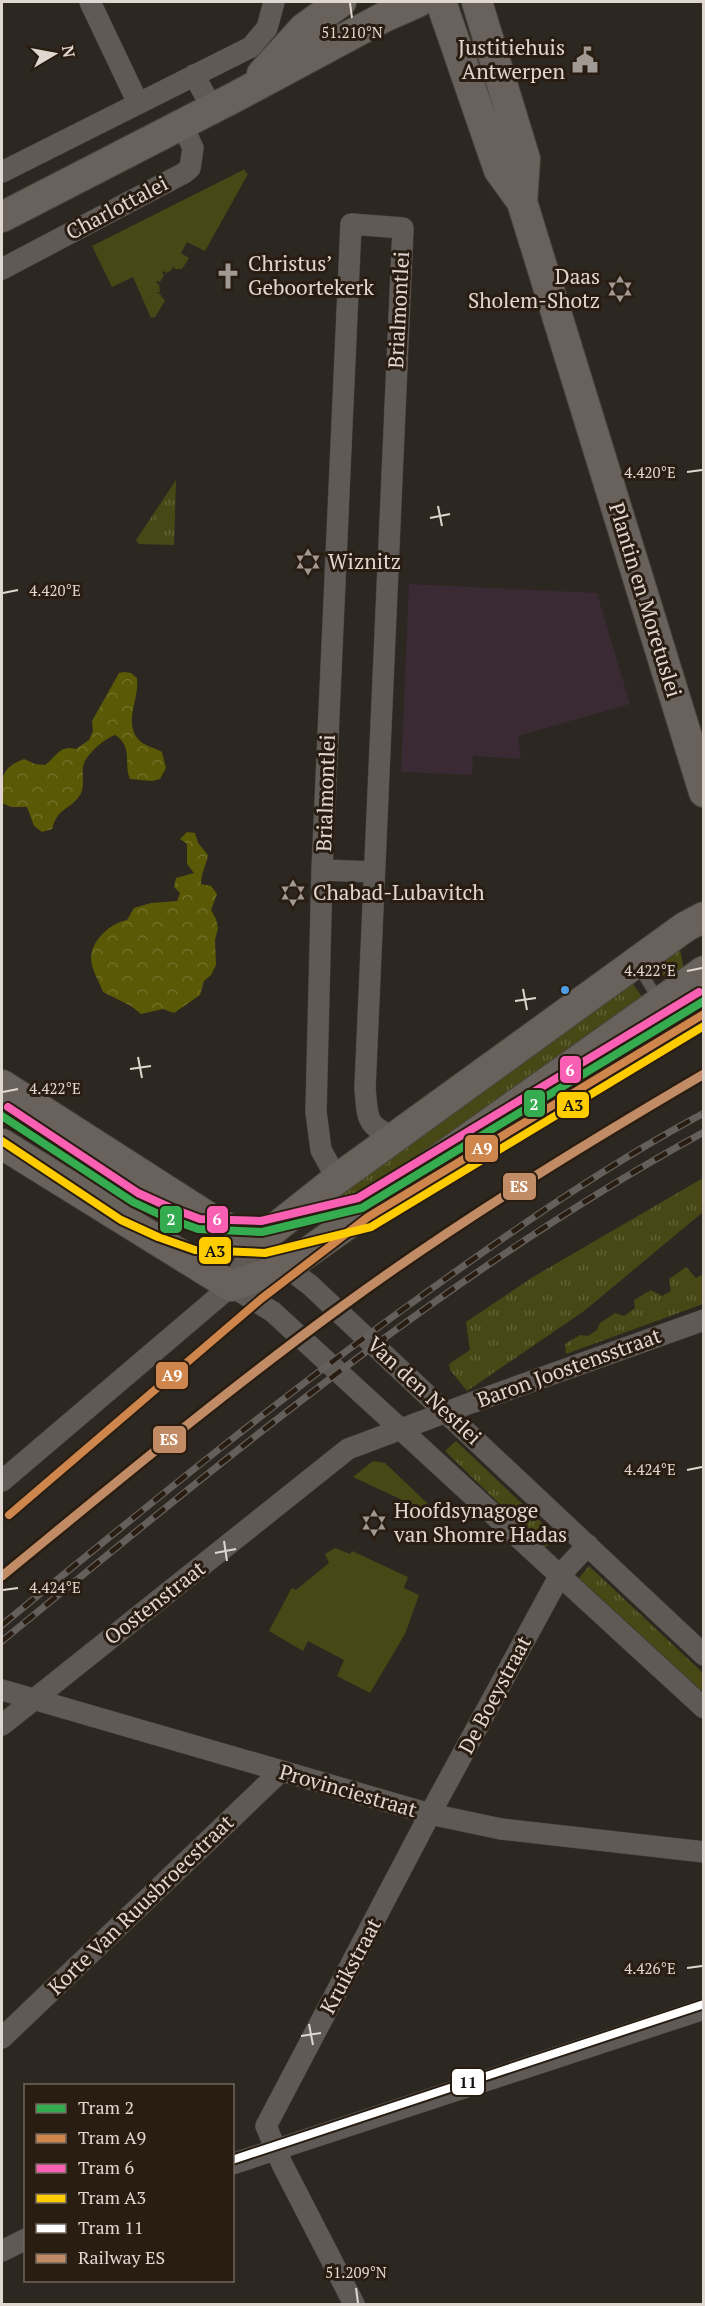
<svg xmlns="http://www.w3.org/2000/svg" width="705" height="2306" font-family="'PT Serif',serif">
	<defs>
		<pattern id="grass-tufts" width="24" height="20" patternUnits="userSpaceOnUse" patternTransform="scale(1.5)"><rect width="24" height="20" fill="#474815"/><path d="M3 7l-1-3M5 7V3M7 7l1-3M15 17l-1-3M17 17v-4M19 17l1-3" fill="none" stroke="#616236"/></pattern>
		<pattern id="forest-crowns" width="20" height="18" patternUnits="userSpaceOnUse" patternTransform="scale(1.5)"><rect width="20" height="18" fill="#595906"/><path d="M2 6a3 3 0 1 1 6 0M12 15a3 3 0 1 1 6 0" fill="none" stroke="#717029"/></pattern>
	</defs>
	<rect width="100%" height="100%" fill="#2d2721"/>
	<path fill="#392a33" d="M409 584 597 593 630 704 518 736 521 759 473 756 472 775 401 772Z"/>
	<path fill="url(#grass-tufts)" d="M176 480 174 545 139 544 136 540Z
		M679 945 684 969 667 981 654 962Z
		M630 980 643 998 323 1225 309 1214Z
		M703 1178V1212L584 1311 467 1391 450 1370 449 1364 470 1350 466 1322 533 1277Z
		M686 1267 696 1278 703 1274V1304L566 1354 565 1344 580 1335 588 1336 597 1330 600 1323 615 1313 624 1316 635 1308 634 1300 651 1290 662 1296 671 1291 669 1279Z
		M456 1441 556 1536 545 1548 445 1451Z
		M589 1566 703 1673V1692L579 1578Z"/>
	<path fill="url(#forest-crowns)" d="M124 672 131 673 137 678C140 698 122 724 140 741 145 746 155 748 162 752L166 768 160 779 152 781 130 779C123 765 134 747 115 735 104 739 85 755 83 767 82 776 85 787 80 795 69 811 58 807 52 829L42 832 34 826 27 807H11L2 803C1 779 0 768 24 759L35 764 45 765C56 757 60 744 76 749L89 740 93 731 92 721 119 673Z
		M187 832 195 833 198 843 208 855C206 866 201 873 201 884L211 886 217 894 211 910 216 919 218 928 215 940 216 965 211 975 204 981 200 995 174 1013 163 1009 141 1014 131 1006 103 992C100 983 94 974 92 965 86 945 109 923 127 920L134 908 151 903 177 901 180 893 174 887 176 878 194 873 187 864V844L180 839Z"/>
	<path fill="#474815" d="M245 169V172L248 174 205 251 187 242 181 253 189 258 182 269H175L173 266 172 270 166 273 163 271 162 272 164 275 160 282 157 281 156 283 159 284 160 292 156 293 160 294 165 301 155 317 151 318 133 277 112 287 92 246Z
		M373 1461 385 1463 445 1520 353 1477Z
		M335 1548 350 1554 352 1551 408 1577 404 1588 419 1595 405 1634 370 1693 337 1676 344 1660 308 1641 303 1651 269 1631 291 1589 293 1588 296 1590 329 1563 325 1554Z"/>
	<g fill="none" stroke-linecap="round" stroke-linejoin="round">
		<g stroke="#49443e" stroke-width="12">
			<path id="lane" d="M636 963 659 1001"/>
		</g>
		<g stroke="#49443e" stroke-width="22">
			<path id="street" d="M90 2 138 103
				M194 75 212 108
				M2 172 251 47 267 28 274 2
				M2 269 184 173 190 168 193 148 182 124
				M322 870 374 872
				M337 1179 321 1150 316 1112 322 870 351 224 403 228 365 1088C368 1120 365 1124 395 1138
				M231 1286 273 1312 704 1708
				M2 1481 231 1286 255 1244 310 1285 704 1655
				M2 1690 430 1814 501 1829 704 1852
				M2 1725 348 1449 468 1404 704 1320
				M2 2038 281 1771
				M232 2164 704 2009
				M2 2251 26 2239
				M354 2304 282 2164 266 2126 430 1814 560 1575 588 1545"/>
		</g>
		<g stroke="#49443e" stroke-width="32">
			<path id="secondary" d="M441 2 499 170 522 202 704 792
				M477 2 525 159 522 202
				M262 74 304 28 341 2
				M2 217 233 98 386 16 418 2
				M2 1085 211 1219 255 1244 337 1179 685 927 704 917
				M2 1144 231 1286 287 1267 704 971"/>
		</g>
		<use href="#lane" stroke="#5f5a56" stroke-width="10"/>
		<use href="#street" stroke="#5f5a56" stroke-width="21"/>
		<use href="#secondary" stroke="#69625c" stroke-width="30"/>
		<g stroke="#645f5b" stroke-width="7">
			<path id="rail" d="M2 1625C148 1505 294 1386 448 1277 531 1218 614 1161 704 1113
				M2 1641C225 1459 449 1271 704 1132"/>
		</g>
		<use href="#rail" stroke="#291d12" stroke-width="4.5" stroke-dasharray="14" stroke-linecap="butt"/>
		<g stroke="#291d12" stroke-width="14">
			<path id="rail-1" d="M2 1576C112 1486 222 1394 337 1310 454 1224 578 1148 704 1074"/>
		</g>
		<use href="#rail-1" stroke="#c18c65" stroke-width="9"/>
		<g stroke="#291d12" stroke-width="12">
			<path id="tram-1" d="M2 1116 133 1202 167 1218 198 1229 262 1232 362 1208 704 1001"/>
		</g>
		<g stroke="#291d12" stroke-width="12">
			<path id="tram-2" d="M9 1515 261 1299 368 1217 704 1014"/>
		</g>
		<g stroke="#291d12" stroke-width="12">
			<path id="tram-3" d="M8 1107 138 1193 171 1208 200 1219 261 1221 358 1198 699 992"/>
		</g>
		<g stroke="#291d12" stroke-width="12">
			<path id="tram-4" d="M2 1141 121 1220 158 1237 195 1250 265 1253 371 1227 704 1026"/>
		</g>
		<g stroke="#291d12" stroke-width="12">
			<path id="tram-5" d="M232 2160 704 2004"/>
		</g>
		<use href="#tram-1" stroke="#35ac4f" stroke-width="8"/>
		<use href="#tram-2" stroke="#cf864d" stroke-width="8"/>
		<use href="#tram-3" stroke="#f960b3" stroke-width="8"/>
		<use href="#tram-4" stroke="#fc0" stroke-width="8"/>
		<use href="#tram-5" stroke="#fff" stroke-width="8"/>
	</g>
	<path fill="none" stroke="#e0d7d0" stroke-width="2" d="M350 3 352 18M687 472 702 470M438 506 442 526M430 518 450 514M3 593 18 590M687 971 702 968M523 989 527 1010M515 1001 536 998M138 1057 142 1078M130 1069 151 1066M3 1092 18 1089M687 1470 702 1467M224 1541 227 1561M215 1553 236 1549M3 1590 18 1588M687 1968 702 1966M309 2024 313 2045M301 2036 321 2033M356 2288 358 2303"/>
	<defs>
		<g id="civic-bare" transform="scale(2.07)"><path d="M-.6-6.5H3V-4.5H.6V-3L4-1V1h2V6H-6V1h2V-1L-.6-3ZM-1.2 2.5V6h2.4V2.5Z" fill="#a19993" stroke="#291d12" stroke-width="2.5" paint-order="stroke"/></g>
		<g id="church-bare" transform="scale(2.07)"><path d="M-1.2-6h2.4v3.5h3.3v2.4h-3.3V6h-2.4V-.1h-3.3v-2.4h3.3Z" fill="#a19993" stroke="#291d12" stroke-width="2.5" paint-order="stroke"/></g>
		<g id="synagogue-bare" transform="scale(2.07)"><path d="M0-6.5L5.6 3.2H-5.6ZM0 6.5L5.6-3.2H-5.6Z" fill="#a19993" stroke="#291d12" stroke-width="2.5" paint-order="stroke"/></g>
	</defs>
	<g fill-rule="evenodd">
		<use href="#civic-bare" x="585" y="60"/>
		<use href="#church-bare" x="228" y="276"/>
		<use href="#synagogue-bare" x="620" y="289"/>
		<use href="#synagogue-bare" x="308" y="562"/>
		<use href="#synagogue-bare" x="293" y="893"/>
		<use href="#synagogue-bare" x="374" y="1523"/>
	</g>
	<circle fill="#4d9ee5" stroke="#291d12" stroke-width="2" cx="565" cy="990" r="5"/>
	<g text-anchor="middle" stroke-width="6" stroke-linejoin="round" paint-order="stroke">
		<g font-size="21" fill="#e0d7d0" stroke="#291d12" text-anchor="start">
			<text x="565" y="55" text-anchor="end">Justitiehuis<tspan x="565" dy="24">Antwerpen</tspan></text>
			<text x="248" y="271">Christus’<tspan x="248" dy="24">Geboortekerk</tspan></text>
			<text x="600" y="284" text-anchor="end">Daas<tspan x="600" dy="24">Sholem-Shotz</tspan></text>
			<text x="328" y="569">Wiznitz</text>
			<text x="313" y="900">Chabad-Lubavitch</text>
			<text x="394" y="1518">Hoofdsynagoge<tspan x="394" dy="24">van Shomre Hadas</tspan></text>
		</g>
		<g font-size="21" fill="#e0d7d0" stroke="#291d12">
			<text transform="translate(117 208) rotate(-28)" y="7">Charlottalei</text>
			<text transform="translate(399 310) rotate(-87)" y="7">Brialmontlei</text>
			<text transform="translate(645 600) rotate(73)" y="7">Plantin en Moretuslei</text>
			<text transform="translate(326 793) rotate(-88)" y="7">Brialmontlei</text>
			<text transform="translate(569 1368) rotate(-20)" y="7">Baron Joostensstraat</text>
			<text transform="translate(424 1391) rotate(43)" y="7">Van den Nestlei</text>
			<text transform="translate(155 1603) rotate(-38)" y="7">Oostenstraat</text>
			<text transform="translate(495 1695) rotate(-62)" y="7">De Boeystraat</text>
			<text transform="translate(348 1791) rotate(16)" y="7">Provinciestraat</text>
			<text transform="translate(141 1905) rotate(-44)" y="7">Korte Van Ruusbroecstraat</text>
			<text transform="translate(351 1966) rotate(-62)" y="7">Kruikstraat</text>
		</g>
	</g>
	<g font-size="15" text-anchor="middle" fill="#e0d7d0" stroke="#291d12" stroke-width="6" stroke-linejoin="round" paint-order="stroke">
		<text x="352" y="38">51.210°N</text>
		<text x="650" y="478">4.420°E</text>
		<text x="55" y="596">4.420°E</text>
		<text x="650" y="976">4.422°E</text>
		<text x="55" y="1094">4.422°E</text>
		<text x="650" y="1475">4.424°E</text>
		<text x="55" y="1593">4.424°E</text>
		<text x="650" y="1974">4.426°E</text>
		<text x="356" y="2278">51.209°N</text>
	</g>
	<g stroke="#291d12" stroke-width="2">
		<rect x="559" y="1055" width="23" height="29" rx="6" fill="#f960b3"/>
		<rect x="523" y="1089" width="23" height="29" rx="6" fill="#35ac4f"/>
		<rect x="556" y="1091" width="34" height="28" rx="6" fill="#fc0"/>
		<rect x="464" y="1134" width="35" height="29" rx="6" fill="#cf864d"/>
		<rect x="502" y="1172" width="35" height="29" rx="6" fill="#c18c65"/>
		<rect x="159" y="1205" width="24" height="29" rx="6" fill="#35ac4f"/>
		<rect x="206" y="1205" width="23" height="29" rx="6" fill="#f960b3"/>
		<rect x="198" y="1236" width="34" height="29" rx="6" fill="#fc0"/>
		<rect x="155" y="1361" width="34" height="29" rx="6" fill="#cf864d"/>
		<rect x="152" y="1425" width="35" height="29" rx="6" fill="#c18c65"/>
		<rect x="451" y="2068" width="34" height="28" rx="6" fill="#fff"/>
	</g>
	<g font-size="16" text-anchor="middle" font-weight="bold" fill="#fff">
		<text x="570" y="1076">6</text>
		<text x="534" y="1110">2</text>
		<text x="482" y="1154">A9</text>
		<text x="519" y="1192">ES</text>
		<text x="171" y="1225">2</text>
		<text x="217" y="1225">6</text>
		<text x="172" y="1381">A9</text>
		<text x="169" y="1445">ES</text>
	</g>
	<g font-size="16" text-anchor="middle" font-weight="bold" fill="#111">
		<text x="573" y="1111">A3</text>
		<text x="215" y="1257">A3</text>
		<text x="468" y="2088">11</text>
	</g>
	<rect width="705" height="2306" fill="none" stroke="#e0d7d0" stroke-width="6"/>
	<rect x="24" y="2084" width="210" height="198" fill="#291d12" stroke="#72675e" stroke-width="1.5"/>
	<rect x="36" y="2104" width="30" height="9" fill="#35ac4f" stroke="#72675e" stroke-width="1.5"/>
	<text x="78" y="2114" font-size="18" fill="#e0d7d0">Tram 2</text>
	<rect x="36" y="2134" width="30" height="9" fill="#cf864d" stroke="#72675e" stroke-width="1.5"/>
	<text x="78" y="2144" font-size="18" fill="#e0d7d0">Tram A9</text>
	<rect x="36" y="2164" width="30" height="9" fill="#f960b3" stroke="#72675e" stroke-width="1.5"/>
	<text x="78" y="2174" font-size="18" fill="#e0d7d0">Tram 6</text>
	<rect x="36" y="2194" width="30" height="9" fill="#ffcc00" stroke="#72675e" stroke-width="1.5"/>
	<text x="78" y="2204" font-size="18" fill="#e0d7d0">Tram A3</text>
	<rect x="36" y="2224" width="30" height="9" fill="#ffffff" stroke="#72675e" stroke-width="1.5"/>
	<text x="78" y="2234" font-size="18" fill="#e0d7d0">Tram 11</text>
	<rect x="36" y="2254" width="30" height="9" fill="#c18c65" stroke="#72675e" stroke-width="1.5"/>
	<text x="78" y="2264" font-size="18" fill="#e0d7d0">Railway ES</text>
	<g transform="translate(54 54) rotate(80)" stroke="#291d12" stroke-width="4.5" paint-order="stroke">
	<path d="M0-4.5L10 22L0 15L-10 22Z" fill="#e0d7d0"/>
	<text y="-9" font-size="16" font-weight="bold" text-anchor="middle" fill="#e0d7d0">N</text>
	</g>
</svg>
